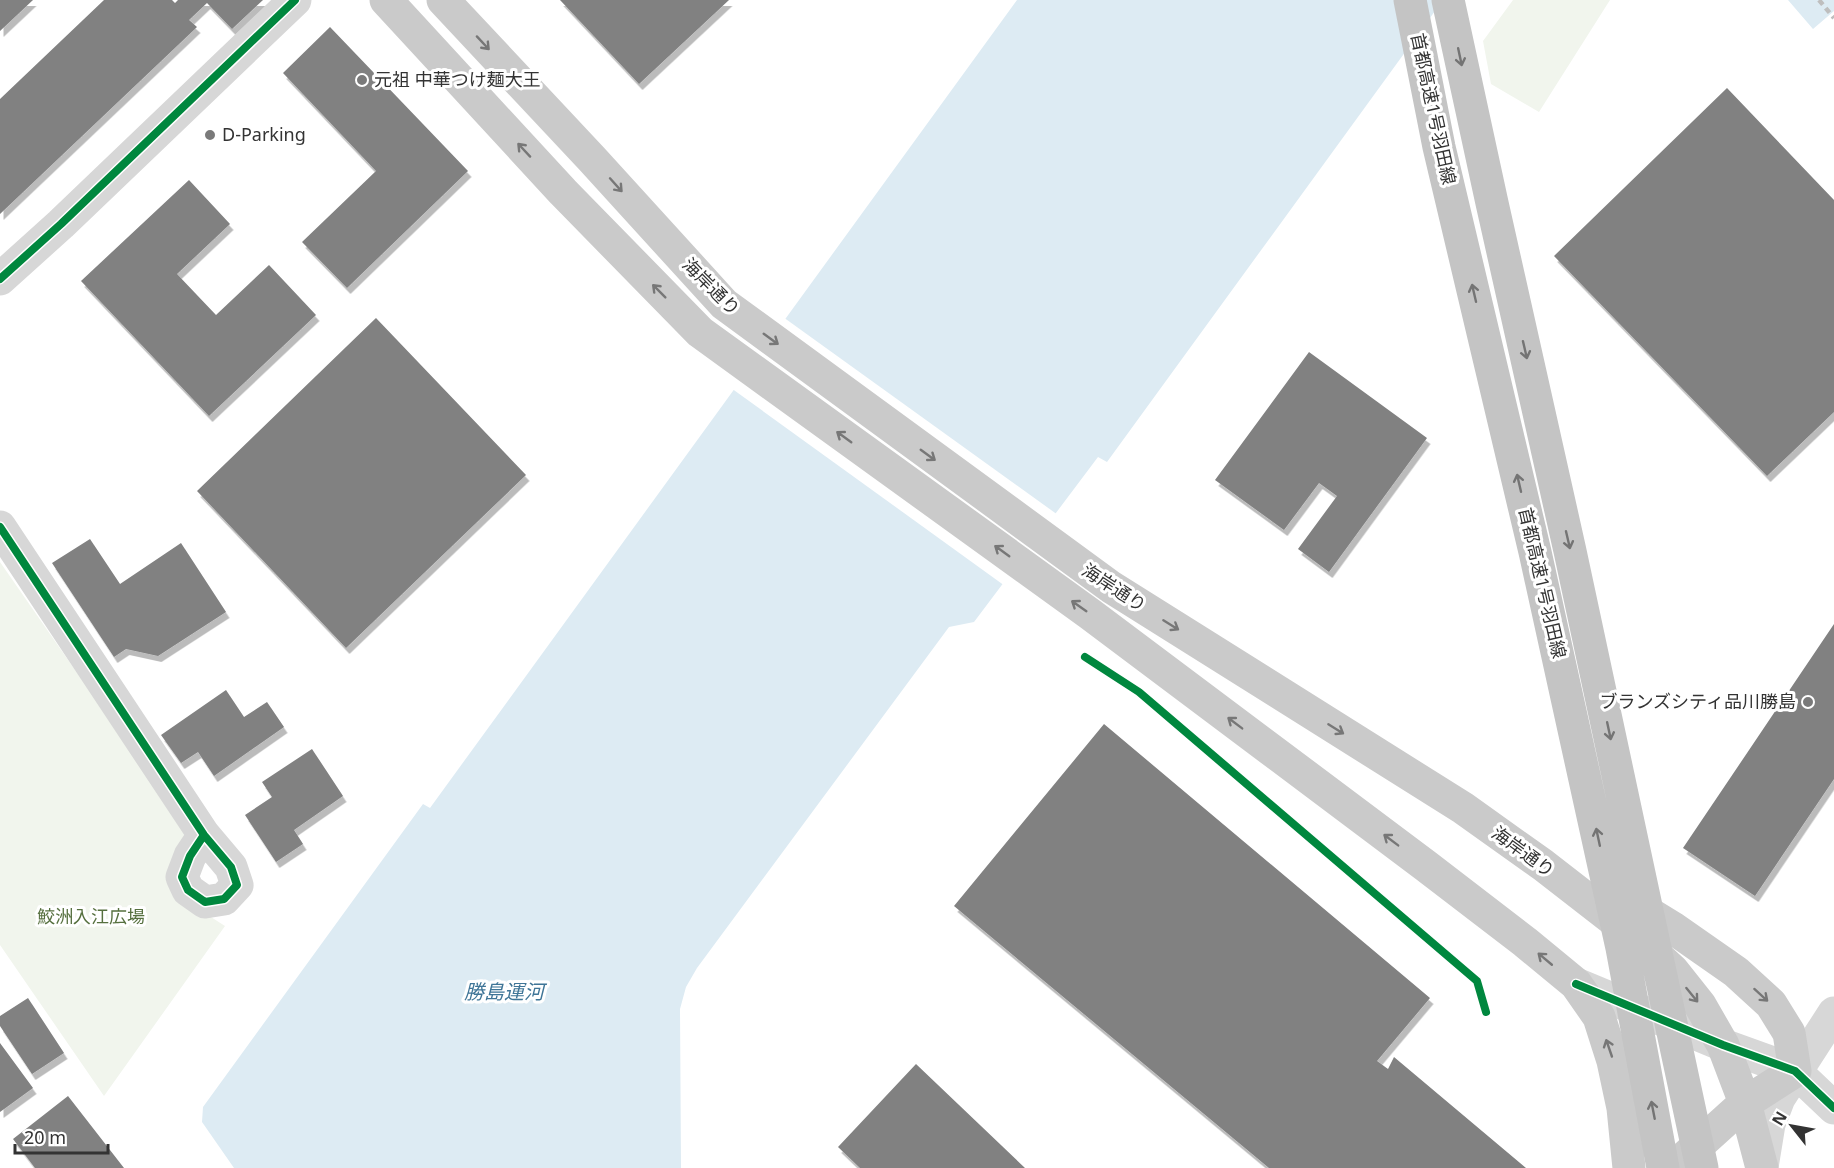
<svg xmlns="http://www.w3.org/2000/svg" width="1834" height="1168" font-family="'Noto Sans','Noto Sans JP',sans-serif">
	<defs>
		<filter id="shadow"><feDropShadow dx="3.5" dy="6" stdDeviation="0" flood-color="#0004"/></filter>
	</defs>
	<rect width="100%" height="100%" fill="#fff"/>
	<path fill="#f1f5ed" d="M1513 0H1610L1539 112 1491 84 1483 41Z
		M0 562 191 837 189 903 225 926 104 1096 0 945Z"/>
	<path fill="#ddebf3" d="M1017 0H1443L1107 462 1098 457 974 622 949 627 697 968 686 987 680 1009 681 1168H234L202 1122 203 1107 423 804 430 808Z
		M1788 0H1834V11L1813 29Z"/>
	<path fill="#fff" d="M783 317 1058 515 1005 586 731 388Z"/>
	<path fill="#818181" filter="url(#shadow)" d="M0 0H33L0 31Z
		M104 0H172L175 3 178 0H263L232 29 207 3 189 20 197 27 0 214V99Z
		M560 0H729L639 84Z
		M330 27 468 171 347 288 302 242 376 171 283 73Z
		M1727 88 1834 200V412L1767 476 1554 256Z
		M189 180 230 224 177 274 216 315 269 265 316 315 209 416 81 281Z
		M376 318 526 475 346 648 197 491Z
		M1309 352 1427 438 1329 572 1298 549 1337 496 1319 483 1284 530 1215 480Z
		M90 539 120 584 181 543 226 612 158 656 126 649 114 657 52 563Z
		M1834 624V779L1755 896 1683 848Z
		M226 690 244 717 267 702 284 727 214 776 198 752 181 763 161 735Z
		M1104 724 1430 998 1377 1061 1388 1069 1394 1057 1526 1168H1269L954 906Z
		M312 749 343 796 294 830 303 844 276 862 245 815 272 797 262 782Z
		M28 998 64 1053 32 1074 0 1026V1016Z
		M0 1043 33 1088 0 1112Z
		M916 1064 1025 1168H860L838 1147Z
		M68 1096 124 1168H35L13 1139Z"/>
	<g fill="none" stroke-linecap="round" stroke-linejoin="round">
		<path stroke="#d7d7d7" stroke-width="33" d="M0 279 61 224 295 0
			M0 527 204 835 231 867 237 885 224 899 205 902 188 890 182 877 190 856 204 835"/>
		<path stroke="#d7d7d7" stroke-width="33" d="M1576 984 1723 1045 1795 1071 1834 1108
			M1762 1167 1769 1124 1779 1098 1834 1013"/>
		<path stroke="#cacaca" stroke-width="33" d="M386 0 563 192 700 332 1090 614 1426 866 1525 942 1576 984 1599 1017 1613 1061 1623 1108 1629 1168
			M443 0 592 159 724 304 1111 587 1463 808 1543 865 1637 938 1673 971 1700 1005 1723 1045 1745 1103 1762 1168
			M1629 901 1673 928 1736 972 1771 1004 1789 1033 1795 1071 1745 1103 1673 1168"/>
		<path stroke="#bebebe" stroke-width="4.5" stroke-dasharray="6 4.5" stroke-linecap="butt" d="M1819 0 1834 18"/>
		<path stroke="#c4c4c4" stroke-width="33" d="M1410 0 1439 147 1535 552 1622 948 1663 1168
			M1448 0 1492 203 1570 551 1702 1168"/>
		<g stroke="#fff" stroke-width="11">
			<path id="cycleway" d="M0 279 61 224 295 0
				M0 527 204 835 231 867 237 885 224 899 205 902 188 890 182 877 190 856 204 835
				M1085 657 1139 692 1477 981 1486 1012
				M1576 984 1723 1045 1795 1071 1834 1108"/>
		</g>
		<use href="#cycleway" stroke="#00873e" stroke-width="8"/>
	</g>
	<defs><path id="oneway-shaft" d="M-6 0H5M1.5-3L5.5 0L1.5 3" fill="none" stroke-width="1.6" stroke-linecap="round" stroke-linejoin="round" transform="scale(1.5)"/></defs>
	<g stroke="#777">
		<use href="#oneway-shaft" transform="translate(483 43) rotate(47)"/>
		<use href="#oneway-shaft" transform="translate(524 150) rotate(-133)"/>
		<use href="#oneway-shaft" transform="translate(616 185) rotate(48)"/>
		<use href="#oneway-shaft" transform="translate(659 291) rotate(-135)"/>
		<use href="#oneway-shaft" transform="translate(771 339) rotate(36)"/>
		<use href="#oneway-shaft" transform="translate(844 437) rotate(-144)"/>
		<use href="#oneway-shaft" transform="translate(928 455) rotate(36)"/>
		<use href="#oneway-shaft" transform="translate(1002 551) rotate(-144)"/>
		<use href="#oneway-shaft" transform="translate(1079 606) rotate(-145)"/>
		<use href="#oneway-shaft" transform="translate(1171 625) rotate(32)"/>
		<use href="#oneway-shaft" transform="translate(1235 723) rotate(-143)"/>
		<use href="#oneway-shaft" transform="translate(1336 729) rotate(32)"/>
		<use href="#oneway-shaft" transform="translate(1391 840) rotate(-143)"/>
		<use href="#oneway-shaft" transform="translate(1545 959) rotate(-140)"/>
		<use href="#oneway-shaft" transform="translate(1692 995) rotate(51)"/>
		<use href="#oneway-shaft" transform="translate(1761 995) rotate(42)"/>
		<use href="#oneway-shaft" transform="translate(1609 1048) rotate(-109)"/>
	</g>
	<g stroke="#747474">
		<use href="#oneway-shaft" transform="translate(1460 57) rotate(78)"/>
		<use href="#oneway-shaft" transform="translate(1474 293) rotate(-103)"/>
		<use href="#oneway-shaft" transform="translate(1525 350) rotate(77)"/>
		<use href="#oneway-shaft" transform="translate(1519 483) rotate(-103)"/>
		<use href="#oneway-shaft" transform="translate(1568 540) rotate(77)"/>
		<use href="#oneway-shaft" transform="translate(1609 731) rotate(78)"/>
		<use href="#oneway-shaft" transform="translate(1598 837) rotate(-102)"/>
		<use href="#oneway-shaft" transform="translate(1653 1110) rotate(-101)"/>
	</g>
	<g fill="#7a7a7a" stroke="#fff" stroke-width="2">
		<circle cx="362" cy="80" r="6"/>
		<circle cx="210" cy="135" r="6"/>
		<circle cx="1808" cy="702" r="6"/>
	</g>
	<g text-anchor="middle" stroke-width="6" stroke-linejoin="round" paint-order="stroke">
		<g font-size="18" fill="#333" stroke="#fff" text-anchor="start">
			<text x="374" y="86">元祖 中華つけ麺大王</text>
			<text x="222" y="141">D-Parking</text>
			<text x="1796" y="708" text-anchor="end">ブランズシティ品川勝島</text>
		</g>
		<g font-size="18" fill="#333" stroke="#fff">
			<text transform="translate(1433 109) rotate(78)" y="6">首都高速1号羽田線</text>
			<text transform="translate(711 287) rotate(45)" y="6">海岸通り</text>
			<text transform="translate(1542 583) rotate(77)" y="6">首都高速1号羽田線</text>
			<text transform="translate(1114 588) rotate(33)" y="6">海岸通り</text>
			<text transform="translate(1523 852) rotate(36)" y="6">海岸通り</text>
		</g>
		<g font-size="18" fill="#56703f" stroke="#fff">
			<text x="91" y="923">鮫洲入江広場</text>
		</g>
		<g font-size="20" font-style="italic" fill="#3f7597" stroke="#fff">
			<text x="504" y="999">勝島運河</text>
		</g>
	</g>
	<g transform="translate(1792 1126) rotate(301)" stroke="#ffffff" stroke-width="4.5" paint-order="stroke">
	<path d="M0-4.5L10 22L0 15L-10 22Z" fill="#333333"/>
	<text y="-9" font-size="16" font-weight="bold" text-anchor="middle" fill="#333333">N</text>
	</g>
	<path d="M15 1144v9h93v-9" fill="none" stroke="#333333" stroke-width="3"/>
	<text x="24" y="1144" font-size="18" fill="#333333" stroke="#ffffff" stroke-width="4.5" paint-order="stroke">20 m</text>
</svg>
